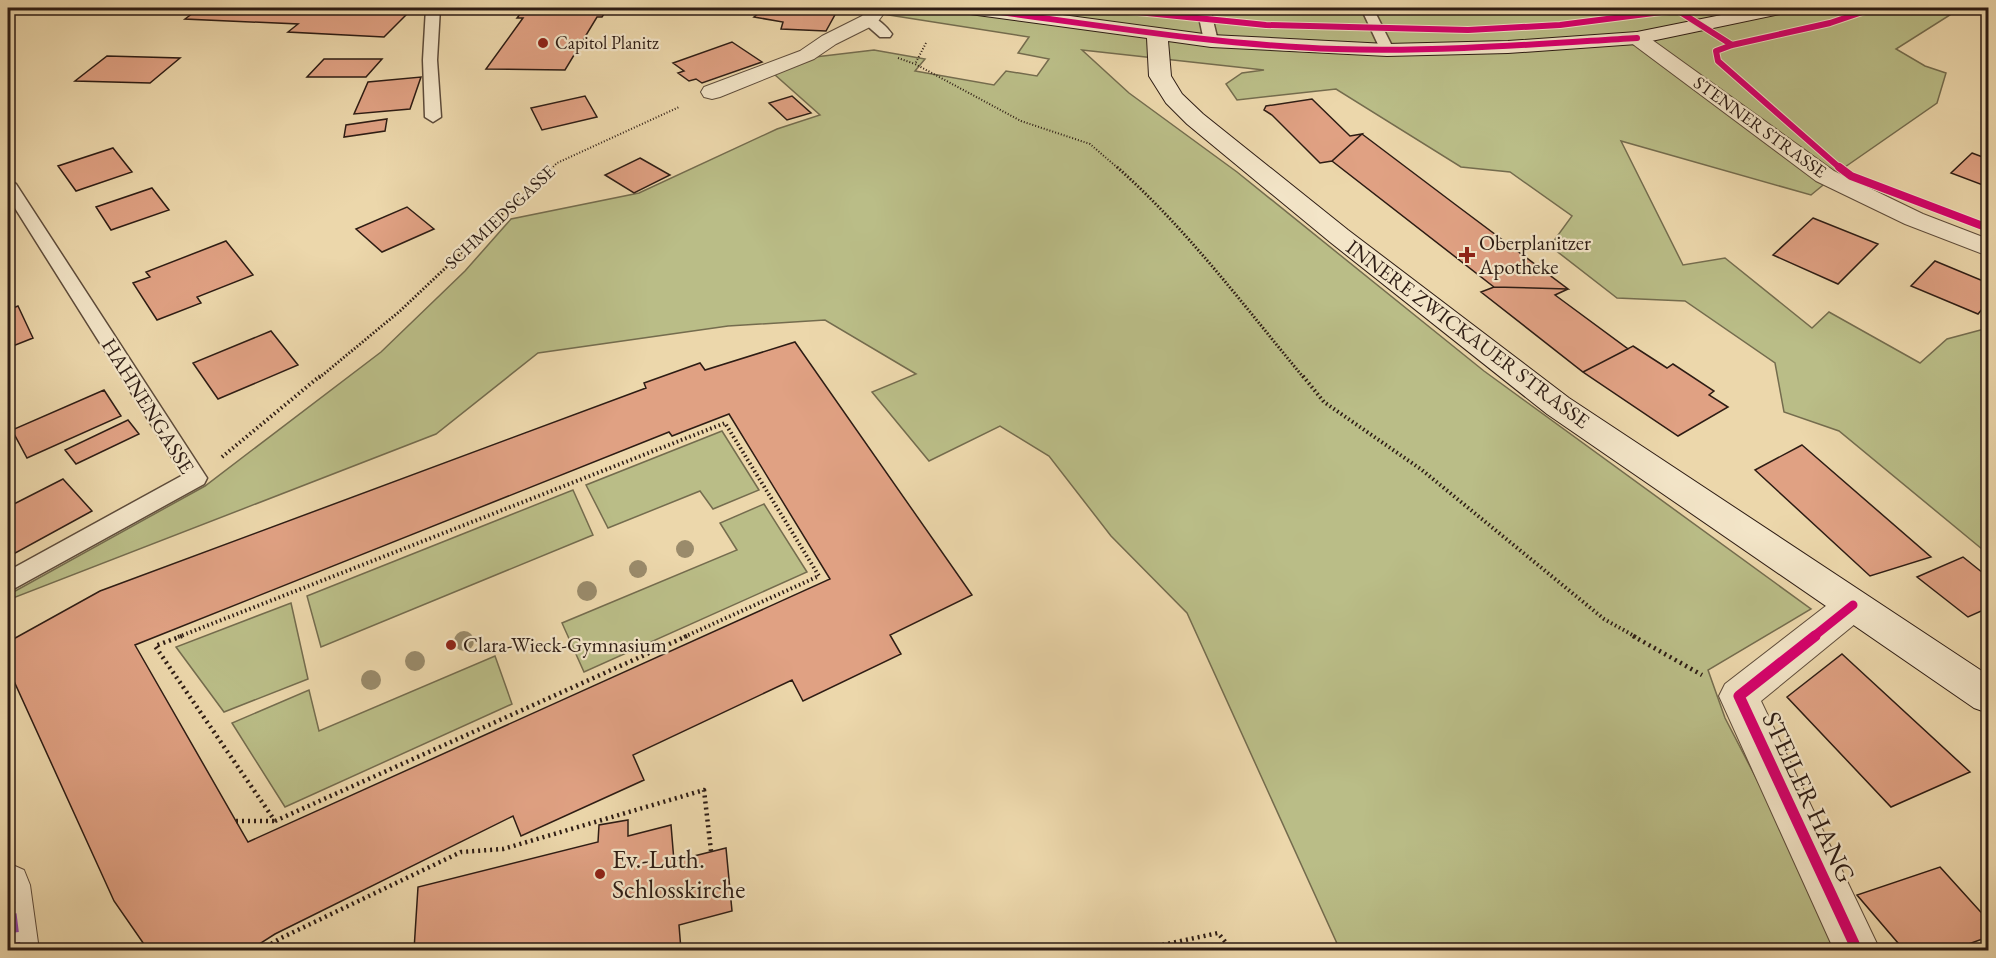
<svg xmlns="http://www.w3.org/2000/svg" width="1996" height="958" font-family="'EB Garamond',serif">
	<rect width="100%" height="100%" fill="#ecd7ab"/>
	<filter id="stains"><feTurbulence type="fractalNoise" baseFrequency=".00333" numOctaves="4"/><feColorMatrix values="0 0 0 0 .2 0 0 0 0 .09 0 0 0 0 .02 0 0 0 .5 -.17"/></filter>
	<radialGradient id="worn" r=".72"><stop offset=".6" stop-color="#630" stop-opacity="0"/><stop offset="1" stop-color="#630" stop-opacity=".3"/></radialGradient>
	<path fill="#babd87" stroke="#746c4e" stroke-width="1.5" d="M844 8H1961L1896 49 1925 66 1946 73 1937 103 1845 167 1811 195 1621 141 1683 265 1725 258 1812 328 1829 312 1920 363 1947 339 1988 328V554L1839 431 1784 412 1775 363 1685 301 1617 298 1550 246 1572 216 1510 172 1461 167 1336 89 1237 100 1226 84 1242 73 1264 70 1082 50 1129 93 1237 172 1484 371 1811 609 1708 670 1725 718 1845 950H1340L1187 613 1111 536 1049 456 1000 426 929 461 872 392 916 374 825 320 728 326 538 353 436 434 8 600V595L205 486 381 352 465 271 511 219 639 193 777 129 820 115 774 74 815 57 874 50 925 59 915 71 994 85 1006 71 1037 76 1049 59 1018 53 1029 37Z
		M722 431 759 490 713 509 700 491 608 528 586 485Z
		M573 490 593 535 321 647 307 596Z
		M764 504 807 572 584 672 562 623 737 550 720 523Z
		M291 603 308 679 224 712 176 647Z
		M495 656 512 704 285 807 232 723 309 690 319 731Z"/>
	<path fill="#e0a183" stroke="#2d1c14" stroke-width="1.5" fill-rule="evenodd" d="M200 8H354L353 9 410 11 384 37 288 32 298 24 185 19Z
		M525 8H608L602 17H597L565 70 486 69 523 18H517Z
		M765 8H817L837 11 826 31 781 29 783 22 754 17Z
		M732 42 762 62 702 83 696 79 689 81 678 73 684 71 673 63Z
		M107 56 180 58 150 83 75 81Z
		M324 59H382L366 77H307Z
		M421 77 410 109 354 114 368 82Z
		M585 96 597 117 542 130 531 108Z
		M792 96 811 113 787 120 769 103Z
		M1312 99 1350 136 1362 134 1332 161 1320 163 1272 115 1264 110 1266 106Z
		M387 119 385 131 344 137 346 125Z
		M1362 134 1456 205 1568 289 1494 287 1332 161Z
		M113 148 132 172 76 191 58 166Z
		M1972 153 1988 159V187L1951 173Z
		M640 158 670 175 634 193 605 175Z
		M152 188 169 210 111 230 96 207Z
		M407 207 434 229 382 252 356 229Z
		M1813 218 1878 244 1838 284 1773 255Z
		M226 241 253 275 197 297 201 303 157 320 133 283 150 277 146 272Z
		M1935 261 1988 283V302L1978 314 1911 286Z
		M1494 287 1568 289 1555 295 1628 349 1583 372 1481 292Z
		M18 306 33 338 8 348V310Z
		M271 331 298 365 218 399 193 363Z
		M795 342 972 595 890 635 901 654 803 701 792 680 633 755 644 780 521 836 513 816 275 934 250 950H148L114 901 8 668V642L100 591 646 388 644 383 700 363 705 370ZM729 414 830 579 248 842 135 645 669 432 672 436Z
		M1633 346 1667 368 1673 364 1714 391 1709 395 1728 407 1678 436 1583 372Z
		M104 390 121 416 27 458 12 430Z
		M128 420 139 434 76 464 65 450Z
		M1802 445 1931 557 1870 576 1755 470Z
		M63 479 92 511 8 557V507Z
		M1963 557 1988 577V608L1968 617 1917 577Z
		M1842 654 1970 772 1891 807 1787 697Z
		M628 820V836L671 825 674 861 726 848 732 911 679 925 681 950H414L418 887 598 842 599 825Z
		M1940 867 1988 920V937L1952 950H1904L1857 895Z"/>
	<g fill="none" stroke-linecap="round" stroke-linejoin="round">
		<g stroke="#5d4b3a" stroke-width="3">
			<path id="service" d="M426 8H440L437 60 441 117 433 122 425 117 423 60Z
				M1197 8H1210L1218 41 1216 44H1206L1204 41Z
				M1361 8H1373L1394 50 1392 53H1382Z
				M869 16C878 18 887 27 892 34L890 37H880L864 23 862 20Z
				M8 179 16 184 207 478 204 484 8 592V571L183 475 8 197Z"/>
		</g>
		<g stroke="#5d4b3a" stroke-width="2">
			<path id="minor" d="M868 8H888L876 24 836 44 814 59 720 97 712 99 704 97 701 92 704 87 800 51 822 36 862 16Z
				M1853 590 1866 595 1871 605 1866 615 1761 701 1880 950H1834L1719 696 1725 684 1840 595Z
				M8 863 24 870 30 885 39 950H8Z"/>
		</g>
		<g stroke="#5d4b3a" stroke-width="2">
			<path id="tertiary" d="M1637 32 1644 34 1834 171 1923 214 1988 239V256L1905 224 1816 181 1630 42 1627 38 1630 34Z"/>
		</g>
		<g stroke="#2d1c14" stroke-width="2">
			<path id="secondary" d="M960 8H1010L1211 35 1387 44 1508 41 1637 32 1756 8H1790L1787 12 1780 14 1637 44 1508 53 1387 56 1211 47 1168 41 1171 76 1182 94 1203 114 1348 230 1569 398 1988 675V713L1974 708 1547 414 1330 242 1187 124 1166 103 1149 76 1147 38 970 14 963 12Z"/>
		</g>
		<path stroke="#2d1c14" stroke-width="2" stroke-dasharray="1 2" stroke-linecap="butt" d="M926 43 915 64 1021 121 1090 144 1119 169
			M898 58 915 64
			M551 169 557 163 679 107"/>
		<path stroke="#2d1c14" stroke-width="3" stroke-dasharray="1.5 2" stroke-linecap="butt" d="M1117 167C1187 229 1244 306 1304 378
			M319 378 400 311 552 167"/>
		<path stroke="#2d1c14" stroke-width="4" stroke-dasharray="1.5 3" stroke-linecap="butt" d="M1303 376 1324 402 1422 470 1604 619 1636 637
			M222 457 320 376
			M178 637 725 423 819 576 684 637"/>
		<path stroke="#2d1c14" stroke-width="4.5" stroke-dasharray="2 4" stroke-linecap="butt" d="M182 636 155 646 275 821
			M1633 636 1702 675
			M236 821H275
			M275 821 687 636
			M261 950 281 938 461 852 503 849 704 790 711 851
			M1139 950 1218 933 1232 950"/>
		<use href="#service" fill="#f3e5c8" fill-rule="evenodd"/>
		<use href="#minor" fill="#f3e5c8" fill-rule="evenodd"/>
		<use href="#tertiary" fill="#f3e5c8" fill-rule="evenodd"/>
		<use href="#secondary" fill="#f3e5c8" fill-rule="evenodd"/>
		<path stroke="#8e44ad" stroke-width="10" stroke-dasharray="19 10" stroke-linecap="butt" d="M8 885 16 950"/>
		<g stroke="#f3e5c8" stroke-width="8">
			<path id="cycleway-far3" d="M970 8C1092 24 1214 45 1337 49 1437 52 1537 44 1637 38
				M1098 8 1266 25 1468 30 1560 25 1677 10 1732 45
				M1841 169 1718 61 1716 51 1732 45 1830 23 1874 8"/>
		</g>
		<g stroke="#f3e5c8" stroke-width="10">
			<path id="cycleway-far2" d="M1839 167 1851 176 1988 228"/>
		</g>
		<g stroke="#f3e5c8" stroke-width="13">
			<path id="cycleway-far1" d="M1813 637 1853 605"/>
		</g>
		<g stroke="#f3e5c8" stroke-width="15">
			<path id="cycleway" d="M1815 636 1739 696 1857 950"/>
		</g>
		<use href="#cycleway-far3" stroke="#d6006c" stroke-width="6"/>
		<use href="#cycleway-far2" stroke="#d6006c" stroke-width="8"/>
		<use href="#cycleway-far1" stroke="#d6006c" stroke-width="9"/>
		<use href="#cycleway" stroke="#d6006c" stroke-width="11"/>
	</g>
	<g fill="#9a8b6b">
		<circle cx="685" cy="549" r="9"/>
		<circle cx="638" cy="569" r="9"/>
		<circle cx="587" cy="591" r="10"/>
		<circle cx="464" cy="641" r="10"/>
		<circle cx="415" cy="661" r="10"/>
		<circle cx="371" cy="680" r="10"/>
	</g>
	<g fill="#8f2418" stroke="#f3e5c8" stroke-width="2">
		<circle cx="543" cy="43" r="6"/>
		<path d="M1464 246h6v6h6v6h-6v6h-6v-6h-6v-6h6z"/>
		<circle cx="451" cy="645" r="6"/>
		<circle cx="600" cy="874" r="6"/>
	</g>
	<g text-anchor="middle" stroke-width="4.5" stroke-linejoin="round" paint-order="stroke">
		<g font-size="18" fill="#2d1c14" stroke="#f3e5c8" text-anchor="start">
			<text x="555" y="49">Capitol Planitz</text>
		</g>
		<g font-size="18" fill="#2d1c14" stroke="#f3e5c8">
			<text transform="translate(1760 127) rotate(36)" y="6">STENNER STRASSE</text>
			<text transform="translate(500 217) rotate(-43)" y="6">SCHMIEDSGASSE</text>
		</g>
		<g font-size="21" fill="#2d1c14" stroke="#f3e5c8" text-anchor="start">
			<text x="1479" y="250">Oberplanitzer<tspan x="1479" dy="24">Apotheke</tspan></text>
			<text x="463" y="652">Clara-Wieck-Gymnasium</text>
		</g>
		<g font-size="21" fill="#2d1c14" stroke="#f3e5c8">
			<text transform="translate(1468 334) rotate(37)" y="7">INNERE ZWICKAUER STRASSE</text>
			<text transform="translate(148 406) rotate(58)" y="7">HAHNENGASSE</text>
		</g>
		<g font-size="26" fill="#2d1c14" stroke="#f3e5c8">
			<text transform="translate(1809 797) rotate(65)" y="9">STEILER HANG</text>
		</g>
		<g font-size="26" fill="#2d1c14" stroke="#f3e5c8" text-anchor="start">
			<text x="612" y="868">Ev.-Luth.<tspan x="612" dy="30">Schlosskirche</tspan></text>
		</g>
	</g>
	<rect width="1996" height="958" fill="none" stroke="#ecd7ab" stroke-width="30"/>
	<rect x="9" y="9" width="1978" height="940" fill="none" stroke="#2d1c14" stroke-width="3"/>
	<rect x="15" y="15" width="1966" height="928" fill="none" stroke="#2d1c14" stroke-width="1.5"/>
	<rect width="100%" height="100%" filter="url(#stains)"/>
	<rect width="100%" height="100%" fill="url(#worn)"/>
</svg>
